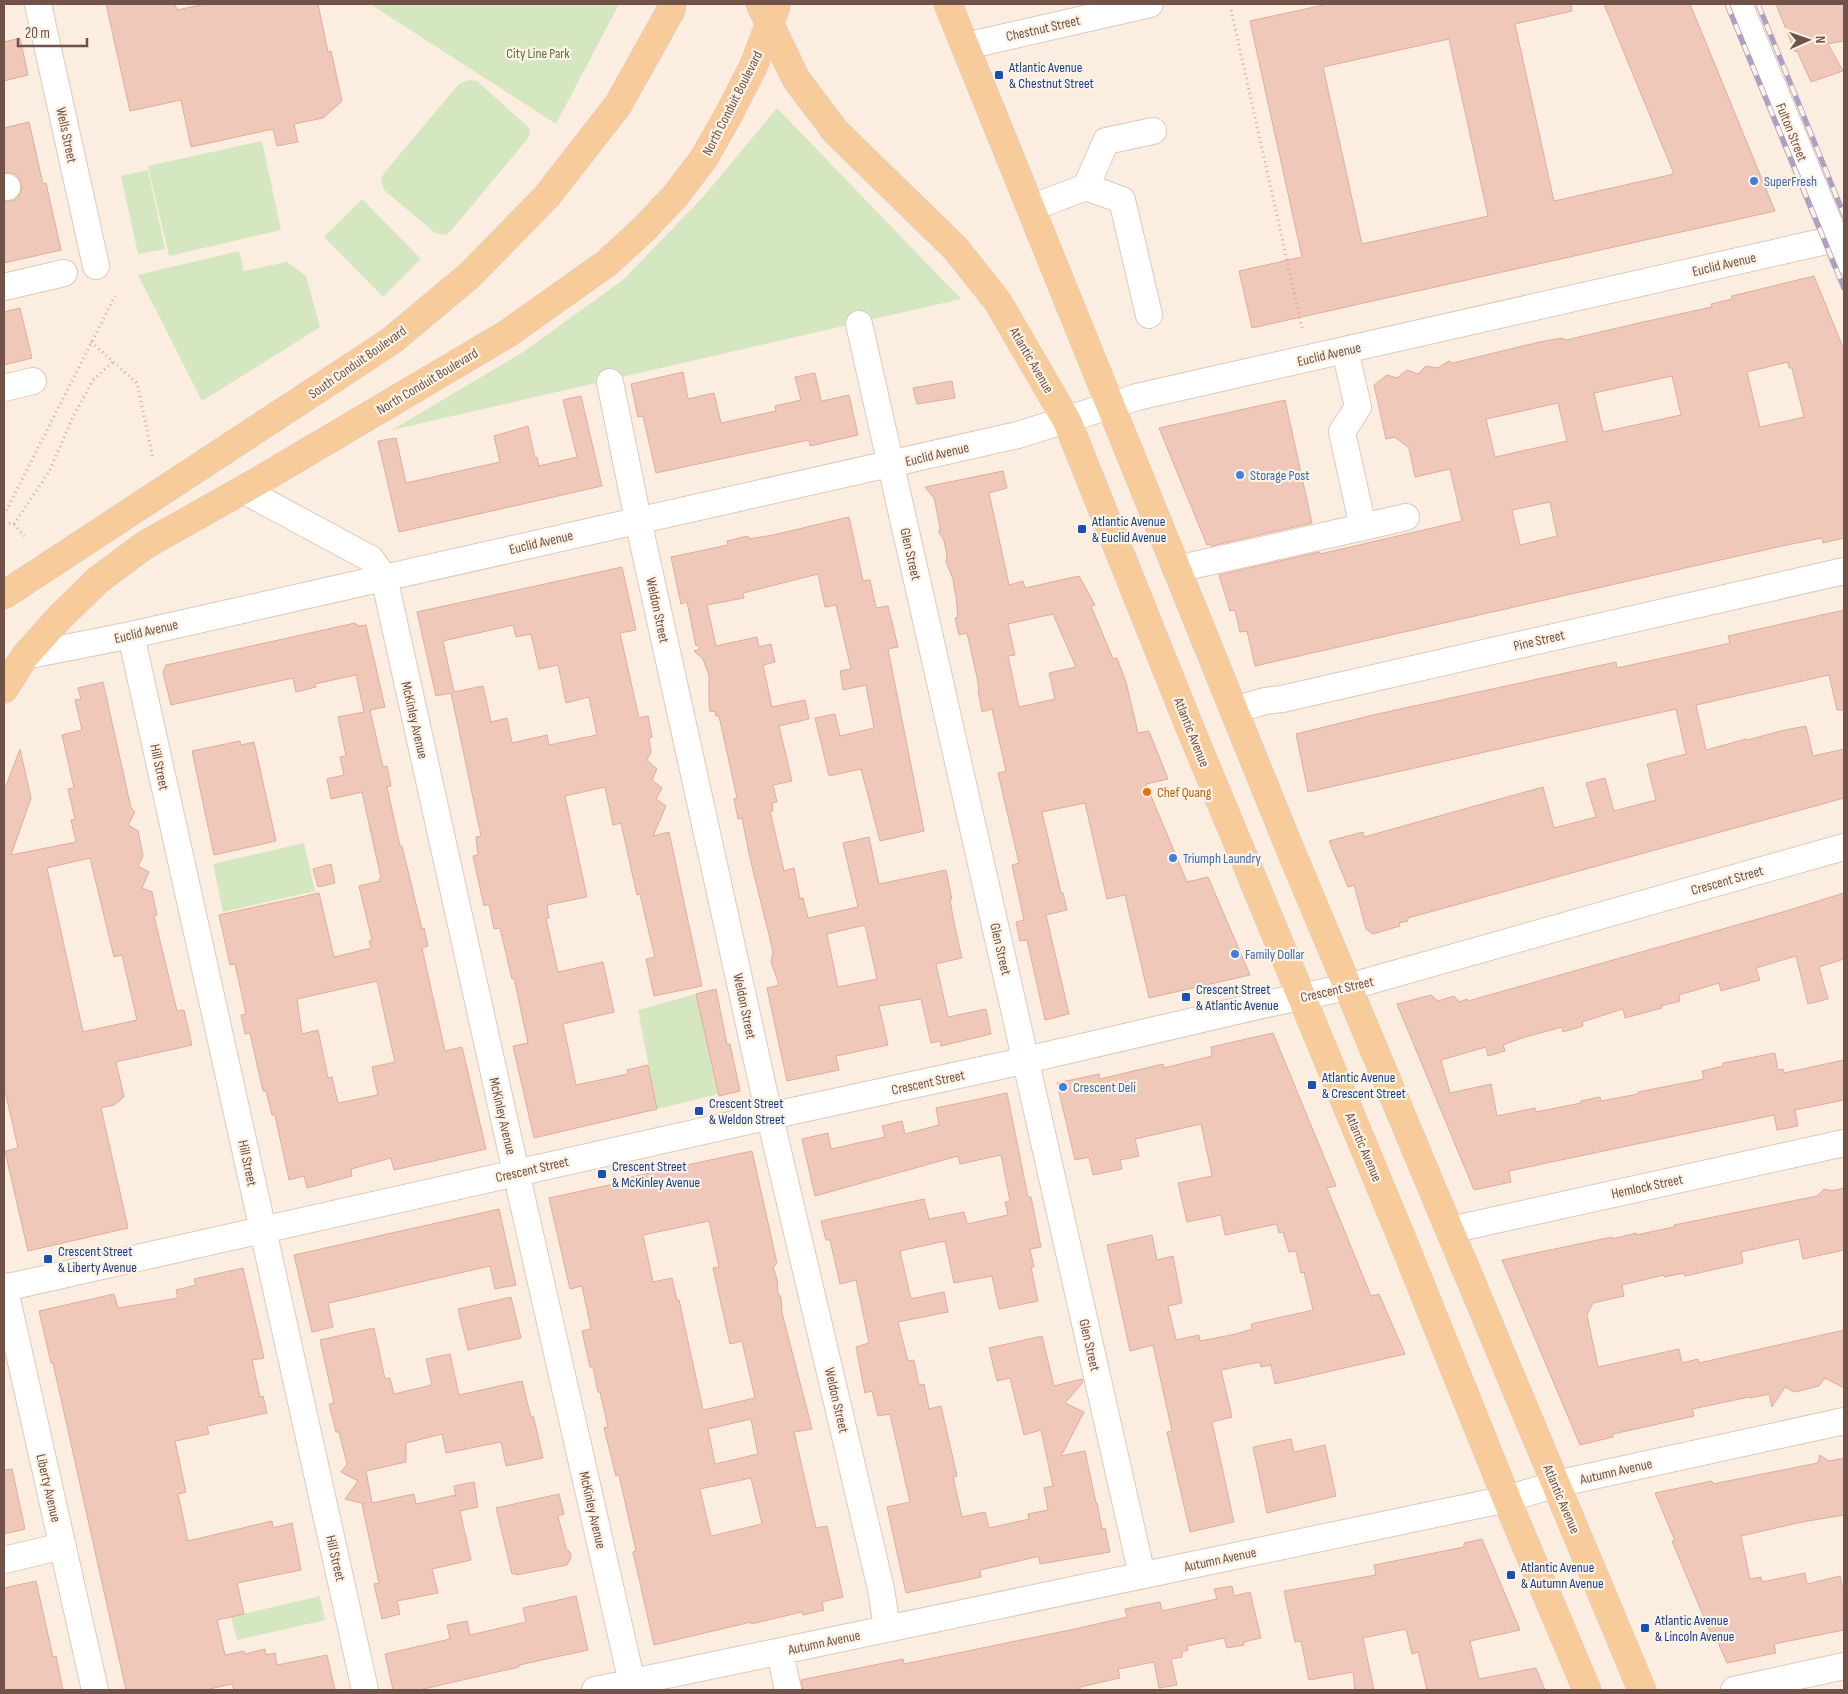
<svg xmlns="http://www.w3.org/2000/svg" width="1848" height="1694" font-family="'Sofia Sans Condensed',sans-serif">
	<rect width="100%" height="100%" fill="#fbede0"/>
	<path fill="#d4e7c0" d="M370 4H619L556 124Z
		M469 80 477 81 526 125 530 130 529 137 450 232 446 235 435 233 384 190 381 180 384 173 459 84Z
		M777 108 961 299 392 430 523 352 623 280 703 197Z
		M262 141 281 230 169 256 148 166Z
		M148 170 165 249 138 254 121 176Z
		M362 199 421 259 383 297 324 237Z
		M239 251 244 271 287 262 306 276 320 327 202 401 138 275Z
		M304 843 315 891 223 912 213 864Z
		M696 994 718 1094 657 1109 638 1010Z
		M320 1596 325 1620 237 1640 231 1617Z"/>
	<path fill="#efc8b9" stroke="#e1ad9a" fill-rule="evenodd" d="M106 4H175L177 10 205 4H318L328 52 331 51 342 101 323 118 294 124 298 142 277 146 273 129 191 147 181 100 130 111Z
		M1328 4H1571L1572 11 1515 24 1554 201 1674 174 1604 4H1690L1775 211 1252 328 1239 271 1302 257 1250 21ZM1449 39 1488 216 1362 244 1323 67Z
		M1776 4H1844V41L1828 44 1843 71 1811 82 1797 51 1795 52Z
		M20 38 28 75 4 81V42Z
		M29 122 43 184 46 183 61 250 4 263V202L15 200 20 194 22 187 20 180 15 174 4 172V128Z
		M1814 276 1844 350V538L1823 543 1822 538 1782 546 1255 666 1247 631 1240 632 1235 610 1230 611 1219 575 1319 552 1320 554 1462 521 1450 469 1415 477 1409 448 1395 437 1386 439 1374 385 1387 375 1397 378 1407 370 1418 374 1426 366 1438 368 1449 361 1453 363 1535 343 1561 338 1566 340 1639 323 1712 307 1711 304 1732 299V296ZM1788 362 1789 368H1792L1804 417 1760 427 1747 372ZM1672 376 1681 415 1603 432 1594 393ZM1558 403 1567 441 1495 457 1486 419ZM1550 502 1557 536 1520 545 1512 510Z
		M20 308 32 358 4 365V312Z
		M683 372 688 399 714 393 721 423 776 411 775 406 801 400 795 377 815 373 821 400 822 401 849 395 858 435 810 446 809 440 656 473 643 416 638 417 631 384Z
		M952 381 955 398 917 404 913 388Z
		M581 396 602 486 399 532 378 441 396 438 406 483 500 462 494 436 528 426 535 458 537 457 539 466 577 457 563 400Z
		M1285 400 1312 523 1211 546 1210 544 1207 545 1159 428Z
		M1003 471 1007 488 989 493 1009 585 1023 581 1025 588 1079 576 1095 605 1091 606 1113 659 1117 658 1126 682 1138 733 1149 731 1168 779 1146 784 1187 882 1208 877 1250 975 1149 998 1125 895 1107 899 1085 803 1042 812 1061 893H1063L1067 910 1046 915 1069 1014 1045 1020 1027 940 1020 941 1016 922 1024 920 1012 865 1019 863 998 773 1006 771 992 709 982 712 978 690H979L977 677 967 633 959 635 955 618 958 617 956 597 953 579 946 562 947 555 944 540 939 533 940 527 936 507 934 498 925 487ZM1053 614 1076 667 1049 673 1055 699 1019 707 1008 656 1015 655 1008 624Z
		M849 517 863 581 870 580 876 608 888 606 893 626 898 647 888 649 924 831 880 841 861 769 829 776 815 718 835 714 840 736 874 728 866 685 843 690 840 671 851 669 836 605 825 607 818 574 743 593 744 598 707 605 716 646 757 637 759 647 771 644 775 662 763 665 772 707 805 700 809 719 779 726 792 781 773 785 777 802 772 803 773 811H770L784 871 794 868 800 899 803 898 808 918 858 907 843 843 869 837 879 884 946 870 952 899H950L953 918 962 958 936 964 948 1017 986 1009 991 1034 941 1046 940 1041 931 1043 921 999 879 1006 888 1045 836 1056 839 1070 787 1081 767 988 779 985 771 962 773 952 769 935 750 858 742 818 738 819 734 799 737 798 719 716H716L715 711 710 712 709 702V675L703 659 694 651 700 649 698 645 696 646 687 602 681 604 671 557 728 545 727 541 748 536 749 539 773 535ZM865 925 877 979 838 987 827 934Z
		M622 567 636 630 620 633 639 718 648 716 652 737 649 738 651 752 647 760 657 769 652 780 662 788 656 799 666 806 653 836 669 832 702 986 654 996 646 959 655 957 650 937 640 894 637 895 621 823 613 825 605 787 565 796 587 897 547 905 549 918H546L558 972 603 962 614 1012 563 1024 576 1085 628 1074 627 1070 648 1065 657 1109 534 1138 513 1046 528 1043 514 978 512 979 500 928 494 929 489 904 484 906 473 856 478 855 476 837 481 836 451 693 436 696 417 612ZM513 625 516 637 531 634 539 669 558 665 566 703 589 697 597 735 549 745 547 735 512 743 507 718 491 722 483 686 454 692 443 641Z
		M1844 610V710H1837L1829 675 1696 705 1706 750 1746 739 1747 740 1785 730 1806 726 1813 756 1844 749V798L1408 918V921L1399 923 1400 926 1373 934 1366 929 1354 885 1348 887 1329 841 1363 832 1364 837 1543 787 1554 828 1596 817 1586 783 1605 778 1614 811 1656 800 1647 764 1686 754 1676 709 1308 792 1296 734 1373 715 1616 662 1617 668 1699 650 1730 643 1728 636Z
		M355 623 359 626 366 625 385 707 370 710 383 767 387 766 391 786 387 787 400 846H402L422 929 424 928 428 946 422 948 445 1051 462 1047 486 1149 394 1170 391 1158 351 1169 352 1176 307 1188 304 1176 289 1180 275 1115H272L266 1091H263L250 1033 245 1034 241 1015 246 1014 235 964 230 965 219 915 319 893 334 957 371 948 369 941 372 940 359 886 380 881 379 879 381 878 362 792 331 799 327 779 344 775 340 757 346 756 338 717 364 712 356 675 315 684 316 687 296 692 293 678 171 705 163 673 166 665ZM377 981 395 1062 372 1067 378 1095 338 1103 332 1077 328 1078 318 1030 302 1034 297 999Z
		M103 682 131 808 135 812 128 825 138 831 143 856 138 866 149 872 142 888 152 892 157 915 154 916 177 1011 184 1010 192 1045 116 1062 124 1097 114 1105 101 1108 128 1228 28 1251 5 1151 18 1148 4 1086V791L20 749 31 798 11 855 76 842 71 820 75 819 68 789 74 788 62 735 82 730 75 700 81 699 78 688ZM90 858 114 957 122 955 137 1020 83 1032 47 868Z
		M240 741 241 745 254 742 276 841 214 855 192 751Z
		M331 864 335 883 318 887 313 869Z
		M1844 893V959L1819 967 1828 999 1808 1004 1796 956 1756 968 1760 980 1721 991 1719 983 1679 995 1680 1001 1661 1006 1662 1008 1625 1018 1623 1009 1582 1022 1583 1026 1563 1032 1562 1027 1522 1038 1503 1045 1505 1051 1488 1056 1486 1047 1441 1060 1450 1093 1491 1084 1497 1116 1535 1108 1536 1112 1581 1103V1101L1600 1097 1601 1101 1638 1094V1092L1704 1079 1702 1071 1723 1066V1063L1775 1053 1778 1070 1783 1069 1784 1073 1844 1060V1100L1795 1110 1798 1126 1777 1130 1774 1115 1509 1171 1511 1182 1474 1190 1397 1004 1431 995 1438 1001 1454 996 1459 1002 1467 999 1468 1001 1783 912Z
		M716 989 727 1044H730L740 1091 719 1096 696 994Z
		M1273 1033 1336 1186 1327 1188 1371 1296 1379 1294 1405 1354 1275 1384 1271 1365 1261 1367 1260 1362 1221 1370 1232 1417 1212 1422 1234 1522 1190 1532 1167 1432 1172 1431 1153 1345 1130 1351 1107 1245 1152 1235 1157 1260 1173 1256 1182 1303 1168 1306 1176 1340 1199 1335 1200 1341 1236 1334 1252 1329 1251 1324 1313 1310 1304 1272 1301 1273 1296 1251 1289 1252 1283 1232 1279 1233 1277 1224 1225 1235 1221 1215 1187 1222 1178 1183 1212 1176 1201 1124 1135 1139 1139 1156 1120 1160 1122 1169 1093 1175 1089 1157 1075 1160 1057 1083 1099 1074 1100 1079 1163 1064 1164 1068 1212 1056 1211 1047Z
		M1007 1093 1028 1197H1031L1041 1247 1030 1249 1034 1267H1031L1038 1301 999 1309 992 1276 954 1283 945 1241 900 1251 911 1299 944 1292 948 1312 898 1322 908 1361 914 1360 919 1385 924 1384 929 1409 941 1406 957 1476 953 1477 962 1517 985 1512 989 1528 1029 1519 1028 1514 1048 1510 1044 1488 1053 1486 1041 1430 1024 1435 1010 1378 997 1381 989 1348 1042 1336 1054 1386 1082 1379 1083 1382 1065 1403 1084 1412 1061 1456 1085 1451 1096 1503H1097L1102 1529 1105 1528 1110 1552 1040 1564 1039 1557H1036L980 1570 981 1577 906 1593 887 1507 910 1502 890 1414 878 1416 872 1391 865 1393 856 1347 869 1343 856 1280 840 1284 830 1240H826L821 1221 924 1199 929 1219 964 1212 967 1224 1008 1215 1005 1202 1010 1201 1001 1155 960 1164 958 1156 815 1196 802 1139 828 1133 831 1149 885 1137 882 1126 902 1121 905 1134 939 1125 936 1108Z
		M752 1151 777 1263 773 1267 777 1279 778 1293 781 1297 782 1313 812 1429 794 1432 816 1528 827 1526 843 1597 822 1602 824 1610 803 1615 802 1612 751 1624V1622L654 1645 633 1552 636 1551 619 1475 616 1476 604 1428 608 1427 600 1392H598L593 1367H590L582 1331 591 1329 582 1286 570 1289 549 1198 632 1180 631 1177ZM709 1221 719 1267 713 1268 730 1344 742 1341 755 1398 703 1410 679 1300H677L672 1278 653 1282 643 1235ZM751 1419 758 1454 715 1464 708 1429ZM751 1478 762 1524 711 1536 700 1489Z
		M1844 1188V1250L1803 1259 1799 1239 1741 1252 1743 1263 1685 1276 1684 1273 1664 1277V1275L1622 1285 1624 1296 1593 1303 1587 1315 1598 1367 1679 1349 1682 1363 1698 1359 1699 1363 1844 1330V1388L1825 1378 1819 1386 1799 1391 1794 1392 1785 1387 1772 1407 1769 1394 1750 1398 1749 1397 1692 1409 1694 1416 1613 1434V1437L1580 1445 1502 1260 1612 1237V1239L1636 1233V1235L1674 1227V1225L1817 1196 1824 1189 1832 1191Z
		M499 1209 516 1285 495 1289 490 1266 347 1299 328 1303 333 1327 312 1332 294 1255Z
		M243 1268 264 1358 252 1360 260 1397 263 1396 267 1413 207 1426 209 1434 175 1441 186 1492 178 1494 188 1541 272 1521 273 1528 292 1523 301 1570 237 1583 244 1614 217 1620 225 1655 244 1651 245 1654 265 1649 266 1655 275 1653 277 1665 327 1655 335 1690H234L232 1684 205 1690H126L53 1363H51L39 1311 114 1294 118 1308 178 1298 176 1290 196 1285 194 1279Z
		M511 1297 521 1338 468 1350 458 1309Z
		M374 1328 385 1379 390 1378 394 1394 432 1385 426 1359 450 1354 459 1395 522 1381 531 1417 533 1416 534 1419 543 1458 506 1466 501 1442 446 1453 442 1434 406 1443V1462L366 1471 372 1503 414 1494 416 1504 456 1495V1497L454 1486 474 1482 478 1507 460 1511 471 1560 432 1569 438 1593 397 1601 400 1614 382 1619 374 1584 379 1583 362 1505 365 1504 345 1499 358 1481 341 1472 347 1464 339 1432H336L329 1404 334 1403 320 1340Z
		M1291 1439 1294 1452 1325 1445 1336 1496 1267 1513 1253 1447Z
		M1820 1455 1829 1461 1844 1458V1515L1802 1522 1741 1536 1750 1579 1761 1577 1762 1582 1805 1573 1807 1584 1840 1576 1844 1595V1630L1774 1644 1776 1653 1727 1663 1713 1631 1710 1632 1672 1541H1675L1655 1493 1712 1481 1713 1484 1818 1463Z
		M12 1469 25 1529 4 1534V1470Z
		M559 1494 564 1514 558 1516 566 1548 570 1552 571 1558 567 1565 516 1575V1573L512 1574 496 1508Z
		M1482 1539 1520 1630 1470 1641 1479 1679 1536 1668 1545 1690H1427L1418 1652 1412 1654 1406 1629 1363 1638 1374 1690H1355L1353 1672 1309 1680 1301 1641 1295 1642 1284 1591 1376 1575 1374 1565 1464 1547V1543Z
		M36 1581 53 1657 56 1656 63 1690H4V1588Z
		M1232 1586 1234 1596 1250 1592 1261 1638 1244 1642V1645L1227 1648 1224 1638 1187 1646 1188 1650 1182 1652V1657L1171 1659 1177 1685 1159 1688 1154 1662 1118 1669 1120 1678 1080 1687V1690H803L801 1680 903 1659 904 1664 1075 1629 1127 1617 1125 1609 1160 1602 1162 1611 1217 1599 1214 1589Z
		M576 1596 588 1650 519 1665V1667L419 1690H393L385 1654 450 1639 447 1625 467 1621 470 1635 526 1622 523 1608Z"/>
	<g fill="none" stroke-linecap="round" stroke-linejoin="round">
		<g stroke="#dec9bc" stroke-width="28">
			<path id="minor" d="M38 4 96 266
				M1739 4 1844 260
				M966 46 1150 4
				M4 187H7
				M1086 187 1106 141 1153 131
				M1031 208 1086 187 1122 200 1149 315
				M4 287 64 273
				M859 324 1142 1575
				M610 382 638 520 764 1092 881 1589 887 1628
				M4 388 33 381
				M243 490 371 559 384 577 511 1150 632 1683
				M1363 527 1406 517
				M1177 569 1363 527 1342 432 1358 407 1345 350
				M131 635 365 1690
				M25 656 131 635 1018 435 1137 397 1844 237
				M1234 710 1265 701 1282 699 1844 571
				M1450 1230 1844 1143
				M4 1286 95 1690
				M4 1288 770 1116 1009 1064 1271 1003 1348 987 1844 847
				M4 1560 63 1546
				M780 1652 788 1690
				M595 1690 1507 1499 1556 1484 1844 1421
				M1734 1690 1844 1666"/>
		</g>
		<g stroke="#d7cfcc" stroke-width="29">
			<path id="major" d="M760 4 796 79 836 132 956 249 998 302 1067 421 1190 728 1405 1246 1516 1522 1587 1690
				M948 4 1288 844 1642 1690
				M4 595 391 341 470 275 547 196 618 105 671 10 672 4
				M4 689 25 656 60 617 98 580 145 545 255 483 507 334 607 263 644 229 676 195 704 158 729 114"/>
		</g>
		<path stroke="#d3ac9c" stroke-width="3" stroke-dasharray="1 4" stroke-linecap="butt" d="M1231 10 1303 332
			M91 342 137 383 153 458
			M4 515 115 296
			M4 523 14 524 49 472 73 417 93 380 113 362
			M14 524 24 536"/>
		<use href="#minor" stroke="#fff" stroke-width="26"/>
		<use href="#major" stroke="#f8cb9a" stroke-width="28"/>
		<g stroke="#afa0c2" stroke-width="5.5">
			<path id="rail" d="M1727 4 1844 288
				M1758 4 1844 215"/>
		</g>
		<use href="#rail" stroke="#fef2e5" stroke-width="4" stroke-dasharray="11" stroke-linecap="butt"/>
		<g stroke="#d7cfcc" stroke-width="29" stroke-linecap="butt">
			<path id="major-bridge" d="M729 114 754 65 777 4"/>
		</g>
		<use href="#major-bridge" stroke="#f8cb9a" stroke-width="28"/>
	</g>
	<g fill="#1a4fb4" stroke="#fef2e5" stroke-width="2">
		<rect x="994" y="70" width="10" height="10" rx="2.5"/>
		<rect x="1077" y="524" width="10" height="10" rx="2.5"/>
		<rect x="1181" y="992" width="10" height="10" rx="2.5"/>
		<rect x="1307" y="1080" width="10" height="10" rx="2.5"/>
		<rect x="694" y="1106" width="10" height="10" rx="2.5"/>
		<rect x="597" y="1169" width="10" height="10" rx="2.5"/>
		<rect x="43" y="1254" width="10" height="10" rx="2.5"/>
		<rect x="1506" y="1570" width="10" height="10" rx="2.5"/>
		<rect x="1640" y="1623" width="10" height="10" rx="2.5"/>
	</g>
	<g fill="#3f7fe0" stroke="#fef2e5" stroke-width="2">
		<circle cx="1754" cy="181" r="5"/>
		<circle cx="1240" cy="475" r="5"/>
		<circle cx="1173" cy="858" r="5"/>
		<circle cx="1235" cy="954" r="5"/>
		<circle cx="1063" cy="1087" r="5"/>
	</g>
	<circle fill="#e8710a" stroke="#fef2e5" stroke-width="2" cx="1147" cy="792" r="5"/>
	<g text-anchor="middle" stroke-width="4.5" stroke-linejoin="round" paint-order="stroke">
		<g font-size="14" fill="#705249" stroke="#fef2e5">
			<text transform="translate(1043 28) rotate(-13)" y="5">Chestnut Street</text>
			<text transform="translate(732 103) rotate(-63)" y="5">North Conduit Boulevard</text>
			<text transform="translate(1792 132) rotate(68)" y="5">Fulton Street</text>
			<text transform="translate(67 135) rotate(78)" y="5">Wells Street</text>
			<text transform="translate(1724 264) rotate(-13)" y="5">Euclid Avenue</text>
			<text transform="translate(1329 354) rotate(-13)" y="5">Euclid Avenue</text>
			<text transform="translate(1032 360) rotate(60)" y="5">Atlantic Avenue</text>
			<text transform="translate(357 362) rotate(-35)" y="5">South Conduit Boulevard</text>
			<text transform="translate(427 381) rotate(-31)" y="5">North Conduit Boulevard</text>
			<text transform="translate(937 454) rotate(-13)" y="5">Euclid Avenue</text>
			<text transform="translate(541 542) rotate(-13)" y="5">Euclid Avenue</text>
			<text transform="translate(911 554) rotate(77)" y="5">Glen Street</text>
			<text transform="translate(658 610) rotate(78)" y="5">Weldon Street</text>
			<text transform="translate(146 631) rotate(-13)" y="5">Euclid Avenue</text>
			<text transform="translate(1539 640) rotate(-13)" y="5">Pine Street</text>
			<text transform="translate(415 720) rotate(77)" y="5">McKinley Avenue</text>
			<text transform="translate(1192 732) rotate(68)" y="5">Atlantic Avenue</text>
			<text transform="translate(160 767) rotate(78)" y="5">Hill Street</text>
			<text transform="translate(1727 880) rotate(-16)" y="5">Crescent Street</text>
			<text transform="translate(1001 949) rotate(77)" y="5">Glen Street</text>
			<text transform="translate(1337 989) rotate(-13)" y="5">Crescent Street</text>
			<text transform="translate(745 1006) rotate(78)" y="5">Weldon Street</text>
			<text transform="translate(928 1082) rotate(-12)" y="5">Crescent Street</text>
			<text transform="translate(503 1116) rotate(77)" y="5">McKinley Avenue</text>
			<text transform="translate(1364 1147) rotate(67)" y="5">Atlantic Avenue</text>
			<text transform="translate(248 1163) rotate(78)" y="5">Hill Street</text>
			<text transform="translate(532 1169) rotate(-13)" y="5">Crescent Street</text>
			<text transform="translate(1647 1186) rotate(-12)" y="5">Hemlock Street</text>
			<text transform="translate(1090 1345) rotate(77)" y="5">Glen Street</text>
			<text transform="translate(837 1400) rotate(77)" y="5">Weldon Street</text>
			<text transform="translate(1616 1471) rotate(-13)" y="5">Autumn Avenue</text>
			<text transform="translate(49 1488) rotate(77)" y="5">Liberty Avenue</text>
			<text transform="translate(1562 1499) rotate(67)" y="5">Atlantic Avenue</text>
			<text transform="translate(593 1510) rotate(77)" y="5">McKinley Avenue</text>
			<text transform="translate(336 1558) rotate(77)" y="5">Hill Street</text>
			<text transform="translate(1220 1559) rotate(-12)" y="5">Autumn Avenue</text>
			<text transform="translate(824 1642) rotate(-12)" y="5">Autumn Avenue</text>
		</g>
		<g font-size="14" fill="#567642" stroke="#fef2e5">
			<text x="538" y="58">City Line Park</text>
		</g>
		<g font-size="14" fill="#164399" stroke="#fef2e5" text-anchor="start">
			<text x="1009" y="72">Atlantic Avenue<tspan x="1009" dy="16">&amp; Chestnut Street</tspan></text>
			<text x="1092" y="526">Atlantic Avenue<tspan x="1092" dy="16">&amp; Euclid Avenue</tspan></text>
			<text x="1196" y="994">Crescent Street<tspan x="1196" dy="16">&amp; Atlantic Avenue</tspan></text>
			<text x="1322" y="1082">Atlantic Avenue<tspan x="1322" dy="16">&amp; Crescent Street</tspan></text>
			<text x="709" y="1108">Crescent Street<tspan x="709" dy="16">&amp; Weldon Street</tspan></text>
			<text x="612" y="1171">Crescent Street<tspan x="612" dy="16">&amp; McKinley Avenue</tspan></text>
			<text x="58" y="1256">Crescent Street<tspan x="58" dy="16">&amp; Liberty Avenue</tspan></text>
			<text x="1521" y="1572">Atlantic Avenue<tspan x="1521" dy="16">&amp; Autumn Avenue</tspan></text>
			<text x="1655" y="1625">Atlantic Avenue<tspan x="1655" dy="16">&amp; Lincoln Avenue</tspan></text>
		</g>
		<g font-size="14" fill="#366cbe" stroke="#fef2e5" text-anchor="start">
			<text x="1764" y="186">SuperFresh</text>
			<text x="1250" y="480">Storage Post</text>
			<text x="1183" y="863">Triumph Laundry</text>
			<text x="1245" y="959">Family Dollar</text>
			<text x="1073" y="1092">Crescent Deli</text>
		</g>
		<g font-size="14" fill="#c56008" stroke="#fef2e5" text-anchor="start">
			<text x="1157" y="797">Chef Quang</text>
		</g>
	</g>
	<rect width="1848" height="1694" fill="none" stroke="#705249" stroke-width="10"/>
	<g transform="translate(1808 40) rotate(88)" stroke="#fef2e5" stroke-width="4" paint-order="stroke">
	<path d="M0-4L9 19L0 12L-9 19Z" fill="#705249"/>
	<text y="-8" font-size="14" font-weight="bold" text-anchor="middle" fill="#705249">N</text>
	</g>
	<path d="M18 38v8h69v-8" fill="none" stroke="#705249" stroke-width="2.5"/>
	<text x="25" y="38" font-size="15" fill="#705249" stroke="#fef2e5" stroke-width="4" paint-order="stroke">20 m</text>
</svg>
